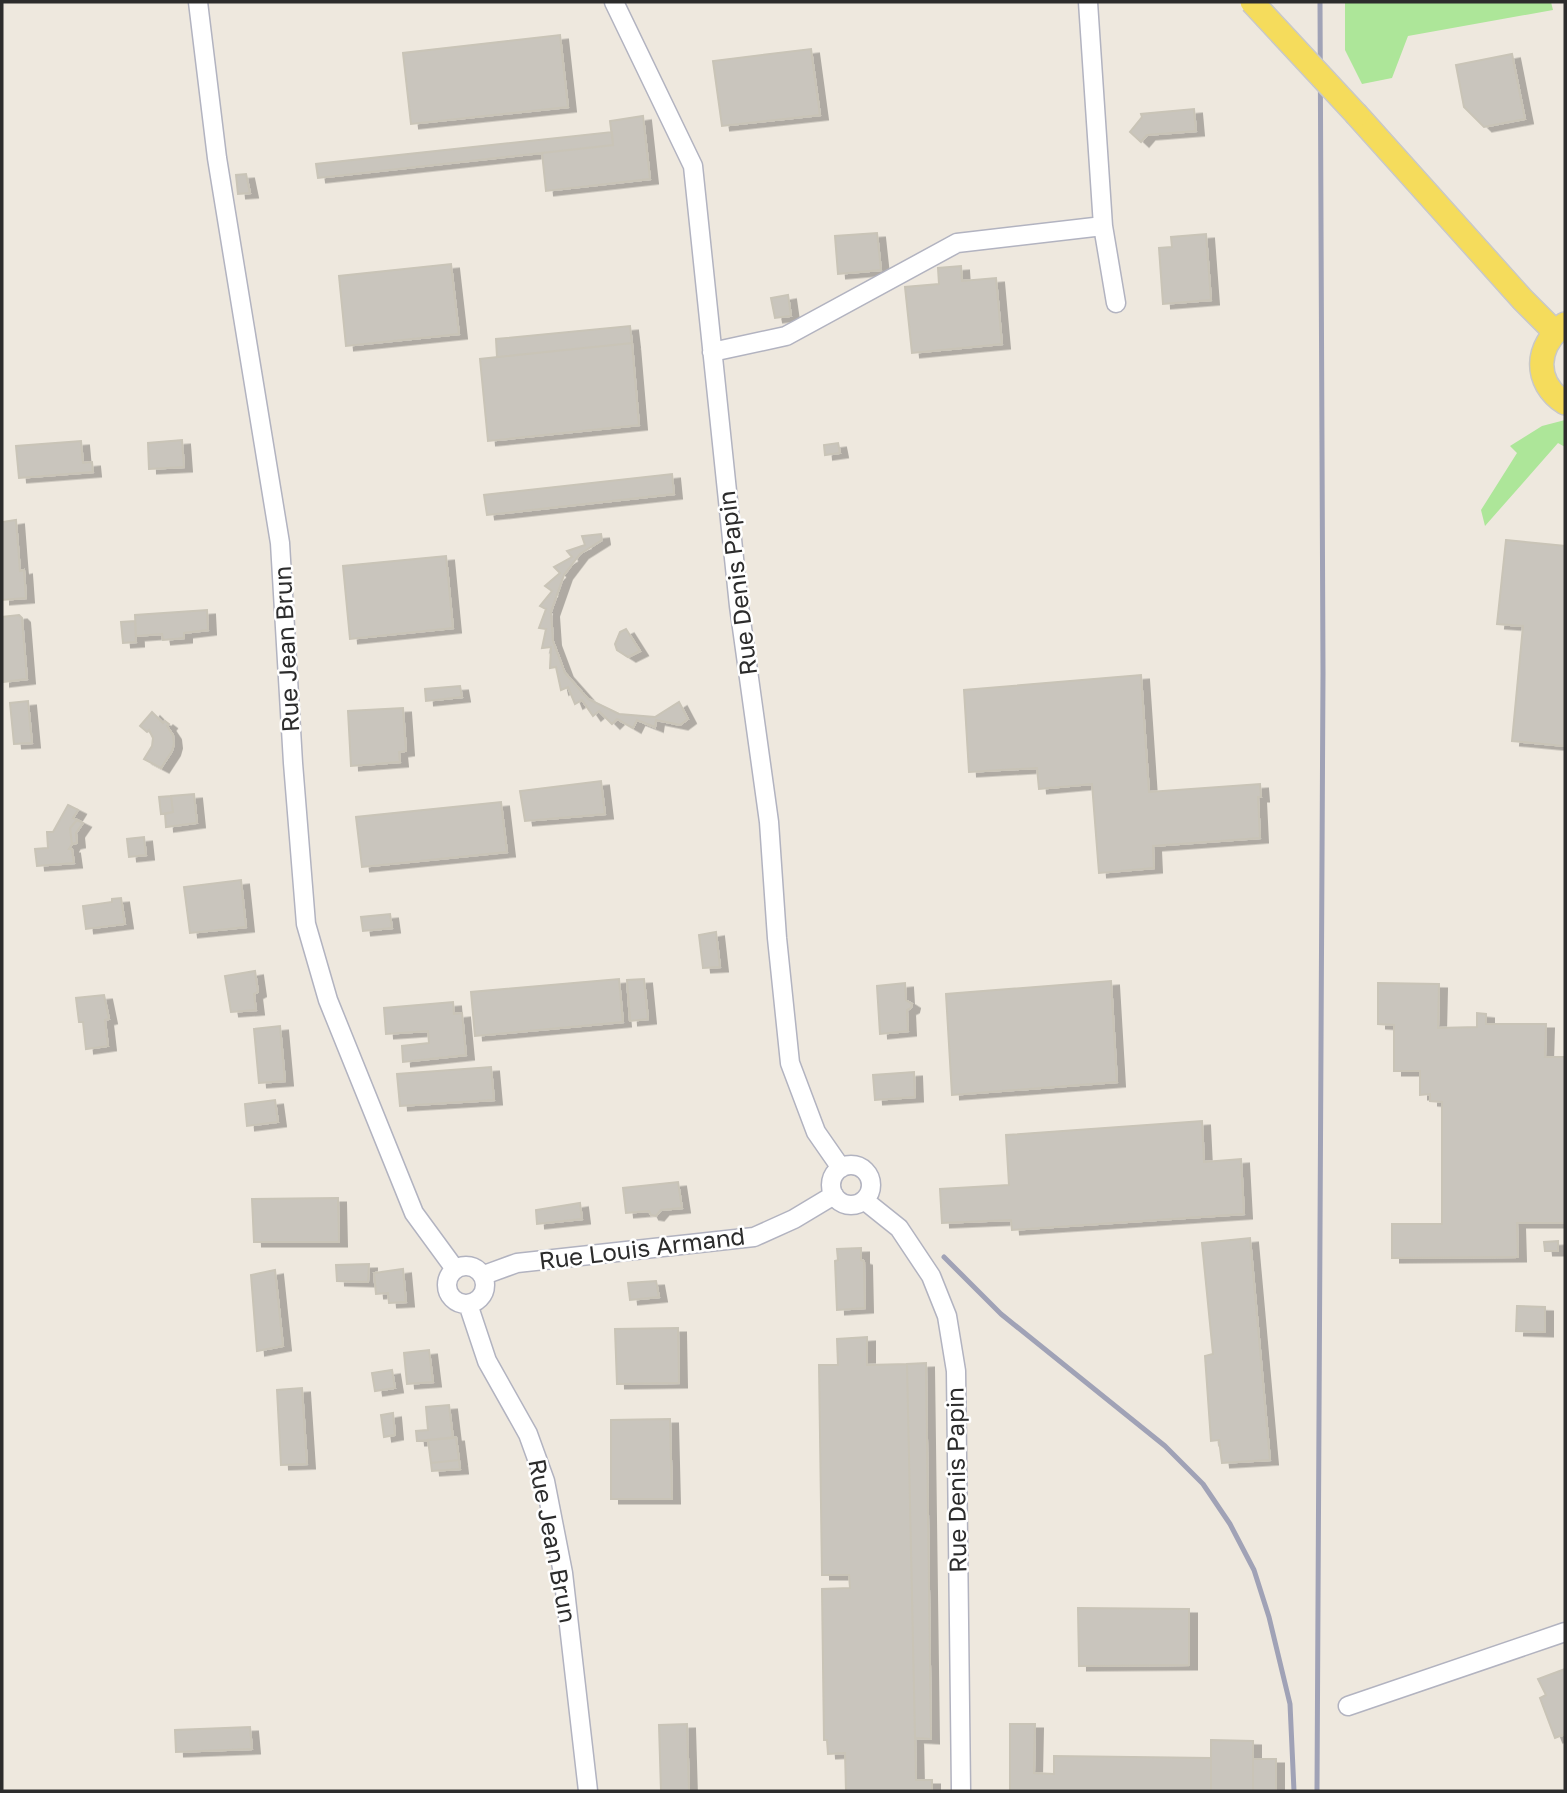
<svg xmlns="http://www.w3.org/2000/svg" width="1567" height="1793" font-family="'Golos Text',sans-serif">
	<defs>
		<filter id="shadow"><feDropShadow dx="8" dy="4.5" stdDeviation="0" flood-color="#0004"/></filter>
	</defs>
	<rect width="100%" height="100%" fill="#eee8de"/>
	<path fill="#ade699" d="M1345 2H1551L1553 10 1408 36 1392 78 1362 84 1345 50Z
		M1565 420V447L1558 443 1485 526 1481 510 1517 453 1510 446 1542 426Z"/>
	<path fill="#c9c5bd" stroke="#c9c4b7" stroke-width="2" filter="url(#shadow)" d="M560 35 568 107 411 124 403 53Z
		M811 49 820 115 722 126 713 61Z
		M1512 54 1525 119 1484 127 1464 107 1456 65Z
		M1194 109 1196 131 1147 135 1141 142 1130 132 1142 117 1141 114Z
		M643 116 650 179 546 191 542 153 613 145 610 121Z
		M612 132 613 145 318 178 316 164Z
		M246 174 250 193 238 194 236 175Z
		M877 233 881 270 838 274 835 236Z
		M1206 234 1211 300 1163 304 1159 248 1172 247 1171 237Z
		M451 264 459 334 346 346 339 276Z
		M961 266 962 281 996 278 1002 344 912 353 905 287 939 284 938 268Z
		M788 295 791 316 775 318 771 298Z
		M630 326 632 343 497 357 496 339Z
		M632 343 639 425 488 441 480 359Z
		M182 440 184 467 149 469 148 443Z
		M81 441 83 463 92 462 93 472 19 478 16 446Z
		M838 443 840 453 825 455 824 445Z
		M672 474 674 494 487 515 484 495Z
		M16 520 20 571 24 570 26 598 2 600V522Z
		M601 534 602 540 580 554 564 575 551 612 553 641 565 673 588 699 619 714 655 717 679 702 688 719 680 725 656 720 655 727 637 720 633 728 617 719 612 724 599 711 593 716 582 700 575 704 568 687 561 690 556 667 550 668 551 647 542 648 546 629 539 628 546 609 540 606 552 591 545 586 560 573 554 567 572 557 567 551 585 545 582 536Z
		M1506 540 1565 546 1564 746 1512 741 1523 626 1497 624Z
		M446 556 453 628 350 639 343 566Z
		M207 610 208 630 184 633V638L163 640 162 634 136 636 135 615Z
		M19 615 22 618 27 679 2 682V617Z
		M135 621 136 642 123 643 121 622Z
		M626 629 640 651 628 657 617 650 615 644 620 632Z
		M1141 675 1149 792 1260 784 1261 797H1258L1260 838 1153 846 1154 868 1099 873 1092 784 1039 789 1037 768 969 772 964 690Z
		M460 686 462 697 426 701 425 689Z
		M28 701 32 743 14 744 10 703Z
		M403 708 406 751 399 752 400 762 351 766 348 711Z
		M152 712 163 723 165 721 169 724 167 726 173 735 174 744 172 751 161 768 144 759 152 746 153 738 149 730 147 732 140 726Z
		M601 781 605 814 525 821 520 791Z
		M194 794 197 823 166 827 165 814 173 812 171 796Z
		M171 796 173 812 161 814 159 797Z
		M501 802 507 852 362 867 356 817Z
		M68 805 78 810 73 818 77 820 70 828 72 844 69 849H72L74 863 37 866 35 849 48 848 47 832H53Z
		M77 820 83 823 76 833 77 843 72 844 70 828Z
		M144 837 146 855 129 857 127 839Z
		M241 880 246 927 190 933 184 887Z
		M121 898 125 924 86 929 83 906 112 902V899Z
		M390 914 392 928 363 931 361 917Z
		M716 932 720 967 703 968 699 935Z
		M255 971 258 992 254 994 256 1010 231 1012 225 976Z
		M619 979 623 1022 475 1036 471 992Z
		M644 979 648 1019 630 1021 627 980Z
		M1111 981 1117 1082 952 1095 946 994Z
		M905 983 906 1000 912 1004 911 1008 907 1010 908 1031 880 1034 877 986Z
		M1378 983 1439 984 1438 1028 1477 1027V1013L1486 1014V1024H1546L1545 1057H1565V1223H1517L1518 1257 1392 1258V1224H1442V1102L1430 1101V1094L1420 1095V1071H1394V1025L1378 1024Z
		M104 995 109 1019 105 1020 108 1046 86 1049 83 1022H79L76 998Z
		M453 1002 454 1014 462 1013 466 1055 403 1062 402 1046 429 1043 428 1031 386 1034 384 1008Z
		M280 1026 285 1081 259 1083 254 1029Z
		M491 1067 494 1100 400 1106 397 1074Z
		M914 1072 915 1097 875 1100 873 1075Z
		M275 1100 278 1122 247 1126 245 1104Z
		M1202 1121 1204 1162 1241 1159 1244 1214 1012 1230 1011 1220 942 1223 940 1189 1009 1185 1006 1135Z
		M678 1182 682 1208 661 1210 656 1216 651 1215 649 1211 626 1213 623 1188Z
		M338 1198 339 1242H254L252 1199Z
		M580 1203 582 1219 537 1224 536 1210Z
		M1250 1238 1270 1460 1222 1463 1219 1440 1211 1441 1205 1356 1213 1354 1202 1243Z
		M1558 1241V1251H1545L1544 1242Z
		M861 1248V1260L864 1261 865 1308 837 1310 835 1261 838 1260 837 1249Z
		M369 1264 368 1282 337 1281 336 1265Z
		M403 1269 406 1302 389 1303 388 1293 376 1294 374 1273Z
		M275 1270 283 1346 257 1351 251 1275Z
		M656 1281 659 1297 630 1300 628 1283Z
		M1517 1306 1545 1307V1332L1516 1331Z
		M678 1328 679 1383 617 1384 615 1329Z
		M867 1337V1365L907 1364 916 1780H932V1791H846L845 1753 828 1754 827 1740H824L822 1589 850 1588 849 1575H822L819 1365H838L837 1339Z
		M429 1350 433 1382 407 1384 404 1353Z
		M926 1363 931 1739 915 1738 907 1364Z
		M392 1370 395 1388 375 1391 372 1373Z
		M302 1388 307 1464 281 1465 277 1390Z
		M449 1405 453 1438 417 1441 416 1431 428 1430 426 1407Z
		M393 1413 395 1435 384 1437 381 1415Z
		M670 1419 672 1499H611V1420Z
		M456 1437 459 1460 431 1463 428 1440Z
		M459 1460 460 1469 432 1471 431 1463Z
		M1078 1608 1189 1609V1665L1079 1666Z
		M1565 1669V1734L1555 1738 1540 1698 1546 1695 1538 1679Z
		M687 1724 689 1791H661L659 1725Z
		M1010 1724H1035L1034 1773 1054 1774V1756L1211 1758V1791H1010Z
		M250 1727 252 1749 176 1752 175 1730Z
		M1211 1740 1253 1741V1791H1211Z
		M1253 1759H1276V1791H1253Z"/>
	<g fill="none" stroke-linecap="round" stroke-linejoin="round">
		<g stroke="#b2b3c0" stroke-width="21">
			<path id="minor" d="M198 2 217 158 280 543 293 763 306 924 328 1000 414 1213 455 1269
				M614 2 693 166 739 606 769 822 777 938 790 1063 816 1132 841 1168
				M1088 2 1103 226 1116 303
				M712 352 786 336 957 243 1103 226
				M831 1185a20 20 0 1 1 40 0a20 20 0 1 1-40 0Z
				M864 1200 899 1228 931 1276 947 1316 956 1371 961 1791
				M447 1285a19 19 0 1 1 38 0a19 19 0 1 1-38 0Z
				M484 1275 517 1263 754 1237 794 1219 834 1195
				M468 1304 487 1361 528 1434 545 1481 563 1573 588 1791
				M1348 1706 1565 1632"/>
		</g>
		<g stroke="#c8c8c8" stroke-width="26">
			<path id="major" d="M1357 115 1523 300 1555 332
				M1565 324C1535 346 1533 382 1565 403"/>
		</g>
		<use href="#minor" stroke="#fff" stroke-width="18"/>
		<use href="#major" stroke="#f5dc5c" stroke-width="23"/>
		<path stroke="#a0a2b6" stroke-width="5" d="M944 1257 1001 1314 1165 1446 1203 1484 1230 1524 1254 1570 1269 1617 1290 1704 1294 1791
			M1317 1791 1323 673 1320 2"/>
		<g stroke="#c8c8c8" stroke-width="26" stroke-linecap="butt">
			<path id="major-bridge" d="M1252 2 1357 115"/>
		</g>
		<use href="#major-bridge" stroke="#f5dc5c" stroke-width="23"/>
	</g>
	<g text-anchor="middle" stroke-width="5" stroke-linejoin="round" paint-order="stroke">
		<g font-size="24" fill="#2c2c2c" stroke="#fff">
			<text transform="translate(738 583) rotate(-97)" y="8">Rue Denis Papin</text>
			<text transform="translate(287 649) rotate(-93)" y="8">Rue Jean Brun</text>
			<text transform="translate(642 1249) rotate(-7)" y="8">Rue Louis Armand</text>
			<text transform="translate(957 1480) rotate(-91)" y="8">Rue Denis Papin</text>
			<text transform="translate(552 1541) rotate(79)" y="8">Rue Jean Brun</text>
		</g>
	</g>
	<rect width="1567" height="1793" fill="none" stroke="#2c2c2c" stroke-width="7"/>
</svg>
